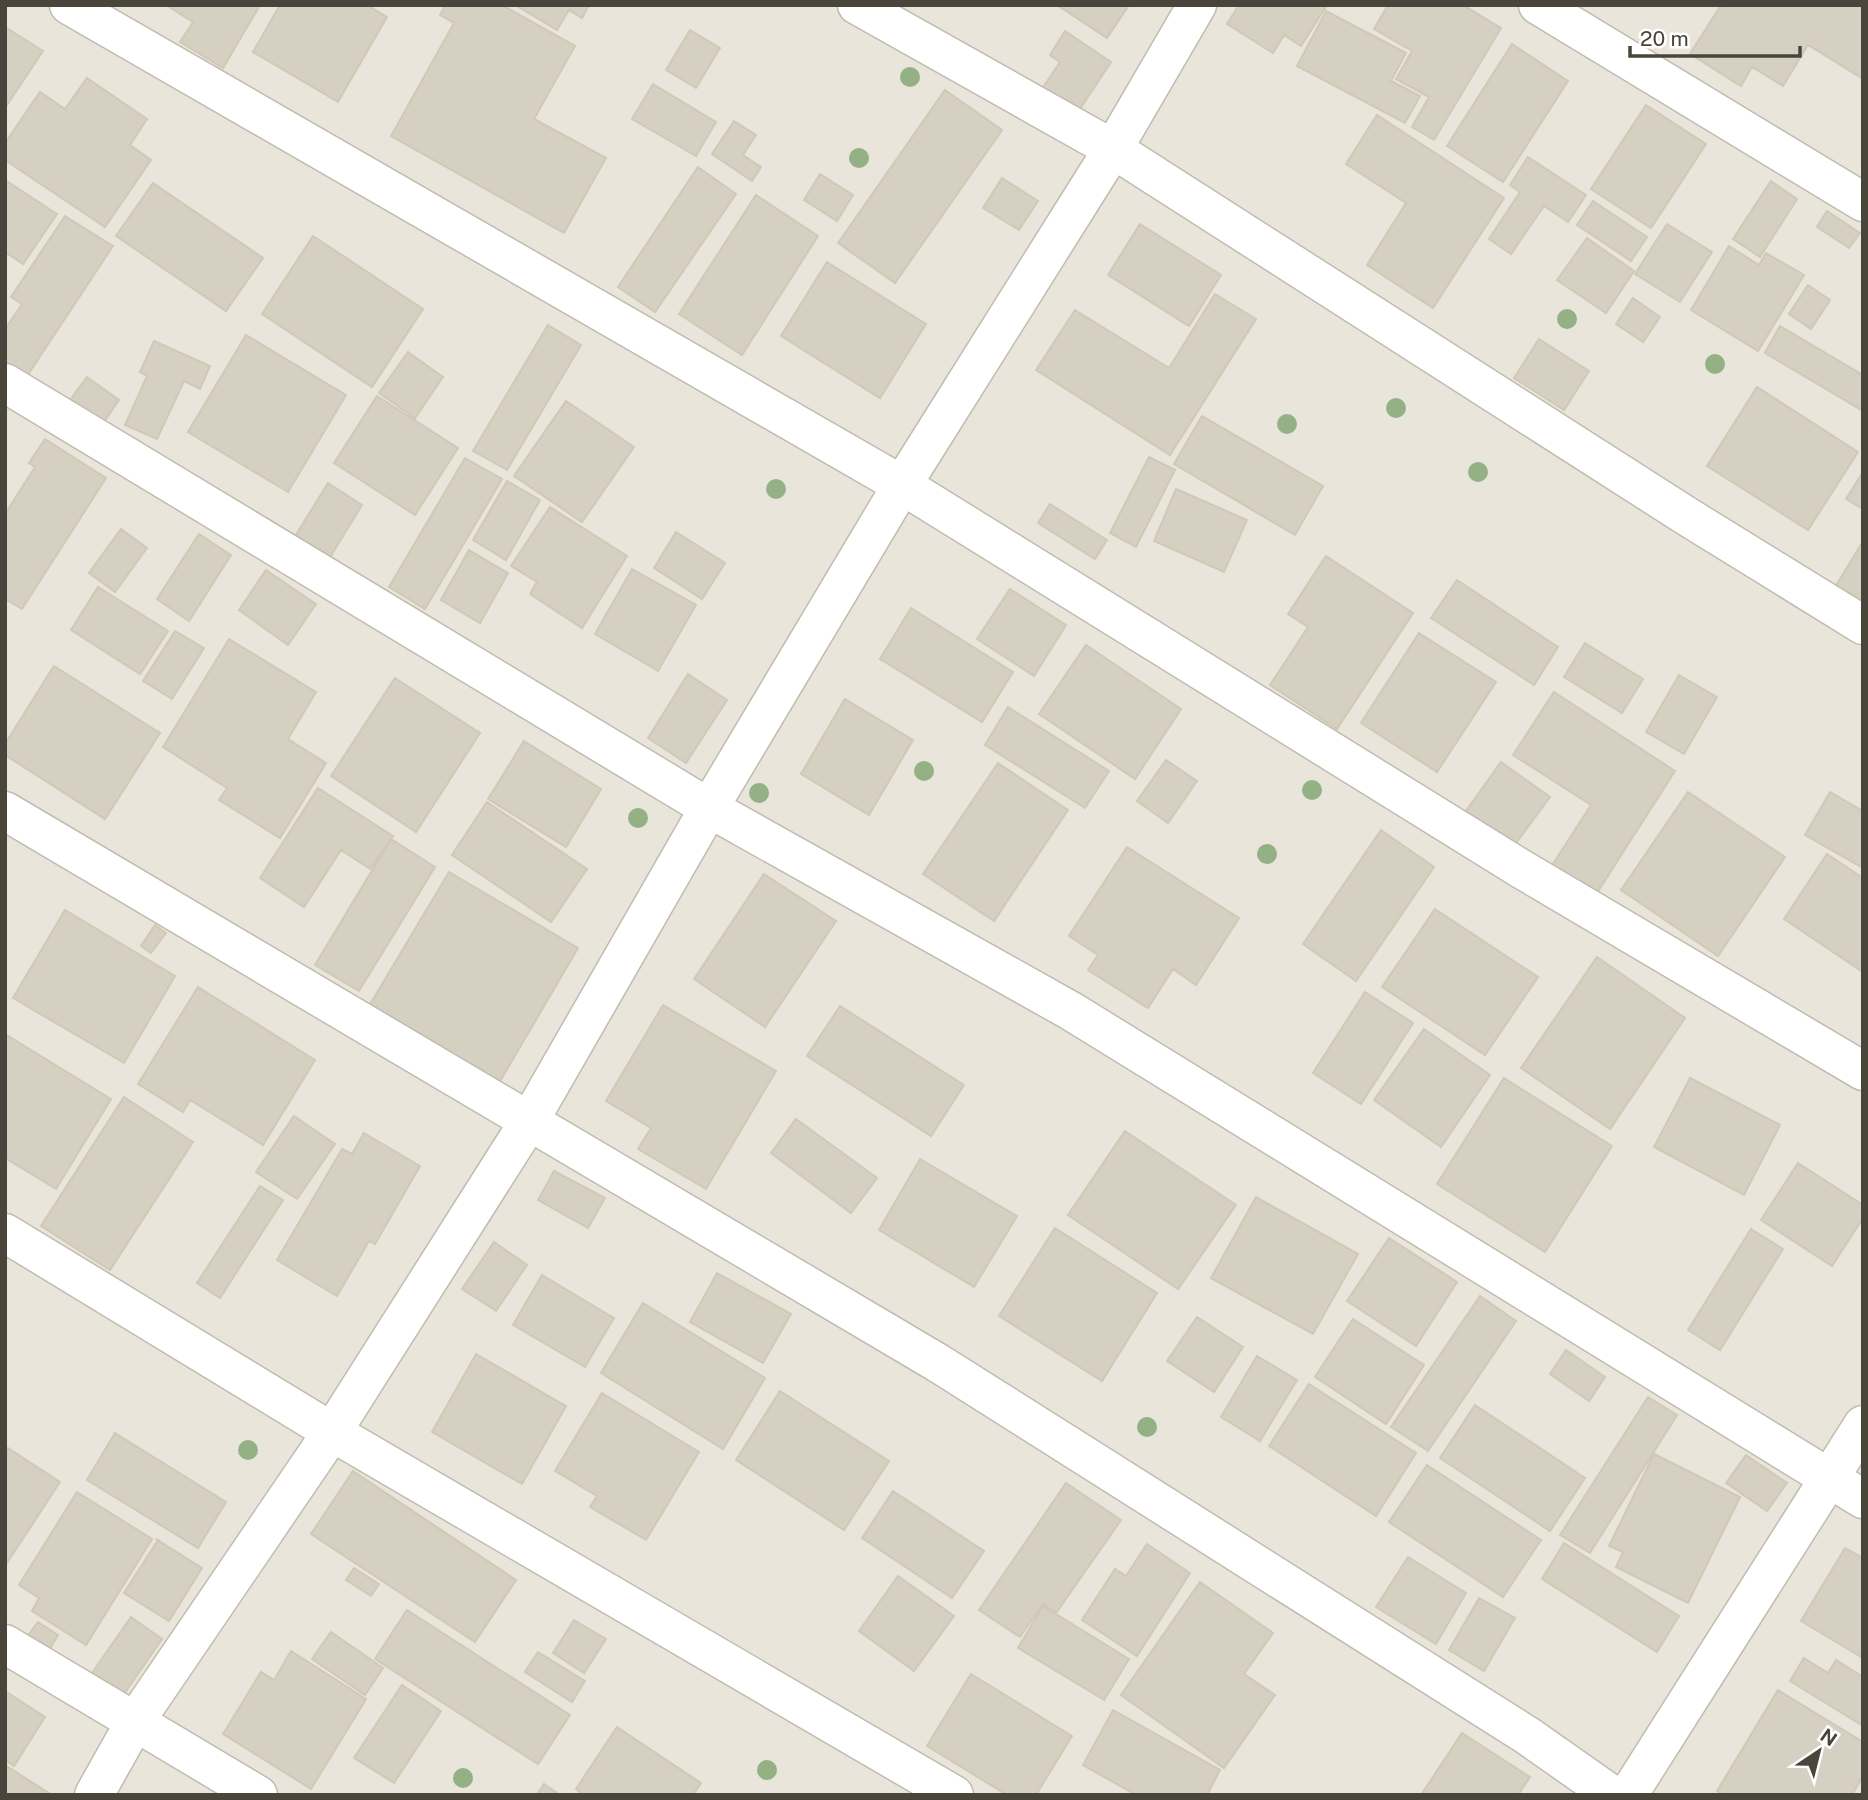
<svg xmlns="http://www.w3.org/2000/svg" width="1868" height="1800" font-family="'Public Sans',sans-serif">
	<rect width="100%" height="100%" fill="#f5f3ec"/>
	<path fill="#e9e5db" d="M5 5H1863V1795H5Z"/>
	<path fill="#d6d0c2" stroke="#d1c8b6" stroke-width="2" d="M166 5H260L223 68 180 42 193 22Z
		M280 5H367L387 17 338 102 253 52Z
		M446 5H502L575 46 534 119 606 158 564 233 391 136 454 23 440 15Z
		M515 5H589L582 18 569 10 557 30Z
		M1057 5H1129L1107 38Z
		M1239 5H1327L1301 46 1284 35 1273 53 1227 24Z
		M1388 5H1463L1501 28 1434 140 1412 127 1429 97 1396 79 1412 51 1374 29Z
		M1721 5H1863V79L1808 45 1783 86 1752 67 1741 86 1690 54Z
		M1326 11 1406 53 1391 81 1420 96 1405 123 1297 66Z
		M5 27 43 51 5 108Z
		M690 30 720 48 696 88 666 70Z
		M1065 31 1111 62 1074 118 1038 95 1060 62 1050 55Z
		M1512 44 1568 81 1503 182 1447 146Z
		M87 78 147 119 130 145 151 160 105 227 5 160V143L40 92 65 109Z
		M653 84 716 122 696 156 632 119Z
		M945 90 1002 130 895 283 838 243Z
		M1646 105 1706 144 1651 228 1591 189Z
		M1377 115 1504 198 1433 308 1367 265 1406 203 1346 164Z
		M734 121 756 135 743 155 761 167 752 181 712 154Z
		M1528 157 1586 195 1568 222 1544 206 1511 254 1489 239 1520 192 1510 185Z
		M698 167 736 194 655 312 618 287Z
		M820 174 853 195 837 221 804 200Z
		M1002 178 1038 201 1019 230 983 208Z
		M5 180 57 214 23 264 5 252Z
		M1771 181 1797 199 1760 257 1733 239Z
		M153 183 263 258 226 311 116 236Z
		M756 195 818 236 742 355 679 314Z
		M1593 201 1647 237 1631 261 1577 225Z
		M1827 211 1860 233 1849 248 1817 227Z
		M65 216 113 246 25 379 5 366V329L22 304 11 297Z
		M1140 224 1221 275 1189 326 1108 275Z
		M1667 224 1712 252 1680 302 1635 274Z
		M313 236 423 309 372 387 262 314Z
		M1587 238 1634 271 1606 313 1557 280Z
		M1729 246 1759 265 1766 253 1804 275 1758 351 1691 310Z
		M827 262 926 324 880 398 781 336Z
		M1808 285 1830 300 1811 329 1789 314Z
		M1215 294 1256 319 1170 455 1036 370 1075 310 1169 368Z
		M1633 298 1660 317 1643 342 1616 324Z
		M548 325 581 345 507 470 473 451Z
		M1780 326 1863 375V411L1765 353Z
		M246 335 346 395 288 492 188 432Z
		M1539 339 1589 371 1564 410 1514 378Z
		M154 341 210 366 200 389 184 381 157 439 125 425 147 376 140 372Z
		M408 352 443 377 415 418 379 393Z
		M87 377 119 400 103 423 70 400Z
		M1757 387 1858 452 1808 530 1707 466Z
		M377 396 458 448 415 515 334 463Z
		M566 401 634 447 582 522 514 476Z
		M1202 416 1323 486 1295 535 1174 464Z
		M45 439 106 478 22 609 5 599V514L35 467 29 463Z
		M1149 457 1175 470 1136 547 1110 533Z
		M465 458 502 479 425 609 389 587Z
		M1863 472V509L1846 499Z
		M507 481 540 500 506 560 473 540Z
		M328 483 362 505 329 559 294 538Z
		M1176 489 1247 520 1224 572 1154 541Z
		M1050 504 1107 540 1095 559 1038 523Z
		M550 507 627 556 582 628 530 594 537 582 511 566Z
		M121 529 147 548 115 592 89 573Z
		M676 532 725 563 702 599 654 568Z
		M199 534 231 555 189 621 157 599Z
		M1863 541V606L1834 589Z
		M469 550 508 573 480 623 441 600Z
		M1326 556 1413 613 1337 729 1270 685 1308 627 1288 614Z
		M632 569 696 605 658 671 595 634Z
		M266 570 316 604 288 645 239 610Z
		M1457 580 1558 647 1534 685 1431 618Z
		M98 587 168 631 140 674 71 630Z
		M1010 589 1066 625 1034 676 977 639Z
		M911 608 1013 672 982 722 880 659Z
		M175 631 204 648 172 699 143 681Z
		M1419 633 1496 682 1437 772 1361 723Z
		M229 639 316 692 288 739 326 763 280 838 219 800 227 788 163 747Z
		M1585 643 1643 679 1622 713 1564 677Z
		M1086 645 1181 709 1135 779 1039 714Z
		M54 666 160 733 105 819 5 755V744Z
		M688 674 727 700 686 763 648 738Z
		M1679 675 1717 697 1684 754 1646 732Z
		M395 678 480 733 416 832 331 776Z
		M1554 692 1675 771 1595 896 1551 867 1591 805 1513 755Z
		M845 699 913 740 869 815 801 774Z
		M1008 707 1109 771 1085 808 985 745Z
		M524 741 601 789 566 847 488 799Z
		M1166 760 1197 781 1168 823 1137 801Z
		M1501 762 1550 797 1511 850 1463 815Z
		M998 763 1068 810 994 921 923 874Z
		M318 788 393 836 370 869 341 850 304 907 260 878Z
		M1688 792 1785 857 1718 956 1621 890Z
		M1830 792 1863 811V868L1805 835Z
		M487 802 587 869 551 922 452 855Z
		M1381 830 1434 867 1356 981 1303 944Z
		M391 839 435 867 359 991 315 965Z
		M1127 847 1239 918 1196 985 1173 969 1148 1008 1088 970 1098 955 1069 936Z
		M1827 854 1863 878V972L1784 919Z
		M449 872 578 948 499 1083 369 1006Z
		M764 874 836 921 765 1027 694 979Z
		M1435 909 1538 977 1485 1055 1382 987Z
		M65 910 175 976 124 1063 13 998Z
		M155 925 166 933 151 953 141 946Z
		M1597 957 1685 1018 1610 1129 1521 1068Z
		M198 987 315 1060 263 1145 190 1100 183 1112 138 1084Z
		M1365 992 1413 1023 1361 1104 1313 1073Z
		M663 1005 776 1071 706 1189 638 1149 651 1128 606 1101Z
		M840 1006 964 1085 931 1136 807 1056Z
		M1424 1029 1490 1075 1441 1147 1374 1100Z
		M5 1034 111 1099 56 1189 5 1158Z
		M1504 1078 1612 1146 1545 1252 1437 1184Z
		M1690 1078 1780 1125 1744 1195 1654 1147Z
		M124 1097 193 1142 110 1270 41 1226Z
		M294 1116 335 1144 297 1199 256 1172Z
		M796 1119 877 1178 851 1213 771 1153Z
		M1125 1131 1236 1205 1178 1289 1068 1215Z
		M364 1133 420 1166 375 1244 369 1241 337 1296 277 1260 342 1149 352 1154Z
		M920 1159 1017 1216 974 1287 879 1230Z
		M1798 1163 1863 1205V1218L1832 1266 1761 1220Z
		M554 1171 605 1198 588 1228 538 1200Z
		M260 1186 283 1200 220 1298 197 1283Z
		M1256 1197 1358 1254 1313 1334 1211 1278Z
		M1055 1228 1157 1293 1102 1381 999 1316Z
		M1751 1229 1783 1249 1720 1350 1688 1330Z
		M1389 1238 1457 1282 1416 1346 1347 1301Z
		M494 1242 527 1265 496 1311 462 1289Z
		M717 1273 791 1314 763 1363 690 1322Z
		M542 1275 614 1318 585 1367 513 1325Z
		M1480 1296 1516 1321 1428 1451 1391 1427Z
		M643 1303 765 1378 723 1449 601 1373Z
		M1197 1317 1243 1347 1214 1392 1167 1361Z
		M1353 1319 1424 1365 1386 1424 1315 1377Z
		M1566 1350 1605 1377 1589 1401 1550 1374Z
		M476 1354 566 1406 522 1484 432 1432Z
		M1257 1356 1297 1380 1260 1441 1221 1417Z
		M1309 1384 1416 1453 1376 1516 1269 1446Z
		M780 1391 889 1461 844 1530 736 1460Z
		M602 1393 699 1452 646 1540 590 1507 597 1496 555 1471Z
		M1648 1397 1677 1415 1590 1553 1560 1535Z
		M1475 1405 1585 1478 1550 1531 1440 1458Z
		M115 1433 226 1502 198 1548 87 1480Z
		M8 1448 60 1482 5 1566V1452Z
		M1654 1454 1740 1497 1688 1603 1616 1567 1623 1552 1609 1546Z
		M1746 1455 1787 1483 1767 1511 1726 1483Z
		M1427 1465 1541 1540 1503 1597 1389 1522Z
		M353 1471 516 1580 475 1642 311 1534Z
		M1066 1483 1121 1520 1056 1613 1043 1604 1020 1637 979 1610Z
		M893 1491 984 1551 952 1598 862 1538Z
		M77 1492 152 1539 86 1645 32 1611 39 1598 19 1585Z
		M156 1539 202 1568 169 1621 124 1593 158 1540Z
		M1564 1543 1679 1616 1657 1652 1542 1579Z
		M1147 1544 1190 1573 1137 1656 1082 1620 1115 1569 1126 1576Z
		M1845 1548 1863 1558V1658L1801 1621Z
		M1408 1557 1466 1593 1436 1644 1376 1607Z
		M354 1568 379 1584 371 1596 346 1580Z
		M898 1576 954 1616 914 1671 859 1631Z
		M1200 1582 1273 1633 1244 1674 1275 1695 1224 1768 1121 1695Z
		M1479 1598 1515 1618 1484 1671 1449 1650Z
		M1043 1606 1129 1659 1104 1700 1018 1648Z
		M407 1610 570 1715 538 1764 375 1659Z
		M131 1617 162 1639 124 1694 92 1673Z
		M574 1620 606 1639 584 1673 553 1653Z
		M38 1622 58 1635 48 1652 26 1638Z
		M331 1632 383 1668 365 1695 312 1659Z
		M291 1651 366 1699 311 1789 223 1734 261 1672 274 1680Z
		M538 1652 585 1681 572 1702 525 1672Z
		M1804 1658 1828 1673 1836 1660 1863 1677V1726L1790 1681Z
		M971 1674 1072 1736 1036 1795H1007L927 1746Z
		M402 1685 441 1711 394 1783 354 1758Z
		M1778 1690 1863 1742V1776L1852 1795H1724L1717 1791Z
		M5 1691 45 1717 14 1766 5 1760Z
		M1113 1710 1220 1770 1207 1795H1136L1083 1765Z
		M617 1727 701 1783 693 1795H584L576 1789Z
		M1462 1733 1530 1777 1518 1795H1421Z
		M5 1765 52 1795H5Z
		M544 1784 560 1795H537Z"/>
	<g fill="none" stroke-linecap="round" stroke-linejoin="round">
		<g stroke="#c0bcaf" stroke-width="41">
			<path id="street" d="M69 5 902 485 1523 870 1863 1071
				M857 5 1113 149 1688 517 1863 625
				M1538 5 1863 202
				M5 383 709 808 1071 1011 1863 1499
				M5 811 938 1363 1528 1736 1612 1795
				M5 1233 332 1432 954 1795
				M5 1644 258 1795
				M94 1795 136 1720 332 1432 528 1123 709 808 902 485 1113 149 1197 5
				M1628 1795 1863 1425"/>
		</g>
		<use href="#street" stroke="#fff" stroke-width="38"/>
	</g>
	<g fill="#94b085">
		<circle cx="910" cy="77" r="10"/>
		<circle cx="859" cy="158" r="10"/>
		<circle cx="1567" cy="319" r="10"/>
		<circle cx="1715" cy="364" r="10"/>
		<circle cx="1396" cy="408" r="10"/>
		<circle cx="1287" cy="424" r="10"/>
		<circle cx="1478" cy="472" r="10"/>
		<circle cx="776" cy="489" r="10"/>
		<circle cx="924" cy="771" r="10"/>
		<circle cx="1312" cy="790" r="10"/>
		<circle cx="759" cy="793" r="10"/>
		<circle cx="638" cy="818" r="10"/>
		<circle cx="1267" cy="854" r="10"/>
		<circle cx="1147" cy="1427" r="10"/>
		<circle cx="248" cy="1450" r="10"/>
		<circle cx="767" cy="1770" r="10"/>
		<circle cx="463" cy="1778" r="10"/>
	</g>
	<rect width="1868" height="1800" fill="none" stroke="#49453a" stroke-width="14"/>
	<g transform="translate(1819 1751) rotate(35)" stroke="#ffffff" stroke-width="5" paint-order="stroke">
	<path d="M0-5L12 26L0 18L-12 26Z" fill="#49453a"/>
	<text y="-10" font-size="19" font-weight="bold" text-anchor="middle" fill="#49453a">N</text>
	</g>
	<path d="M1630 46v10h170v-10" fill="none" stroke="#49453a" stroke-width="3.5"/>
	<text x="1640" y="46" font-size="21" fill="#49453a" stroke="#ffffff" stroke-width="5" paint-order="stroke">20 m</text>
</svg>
